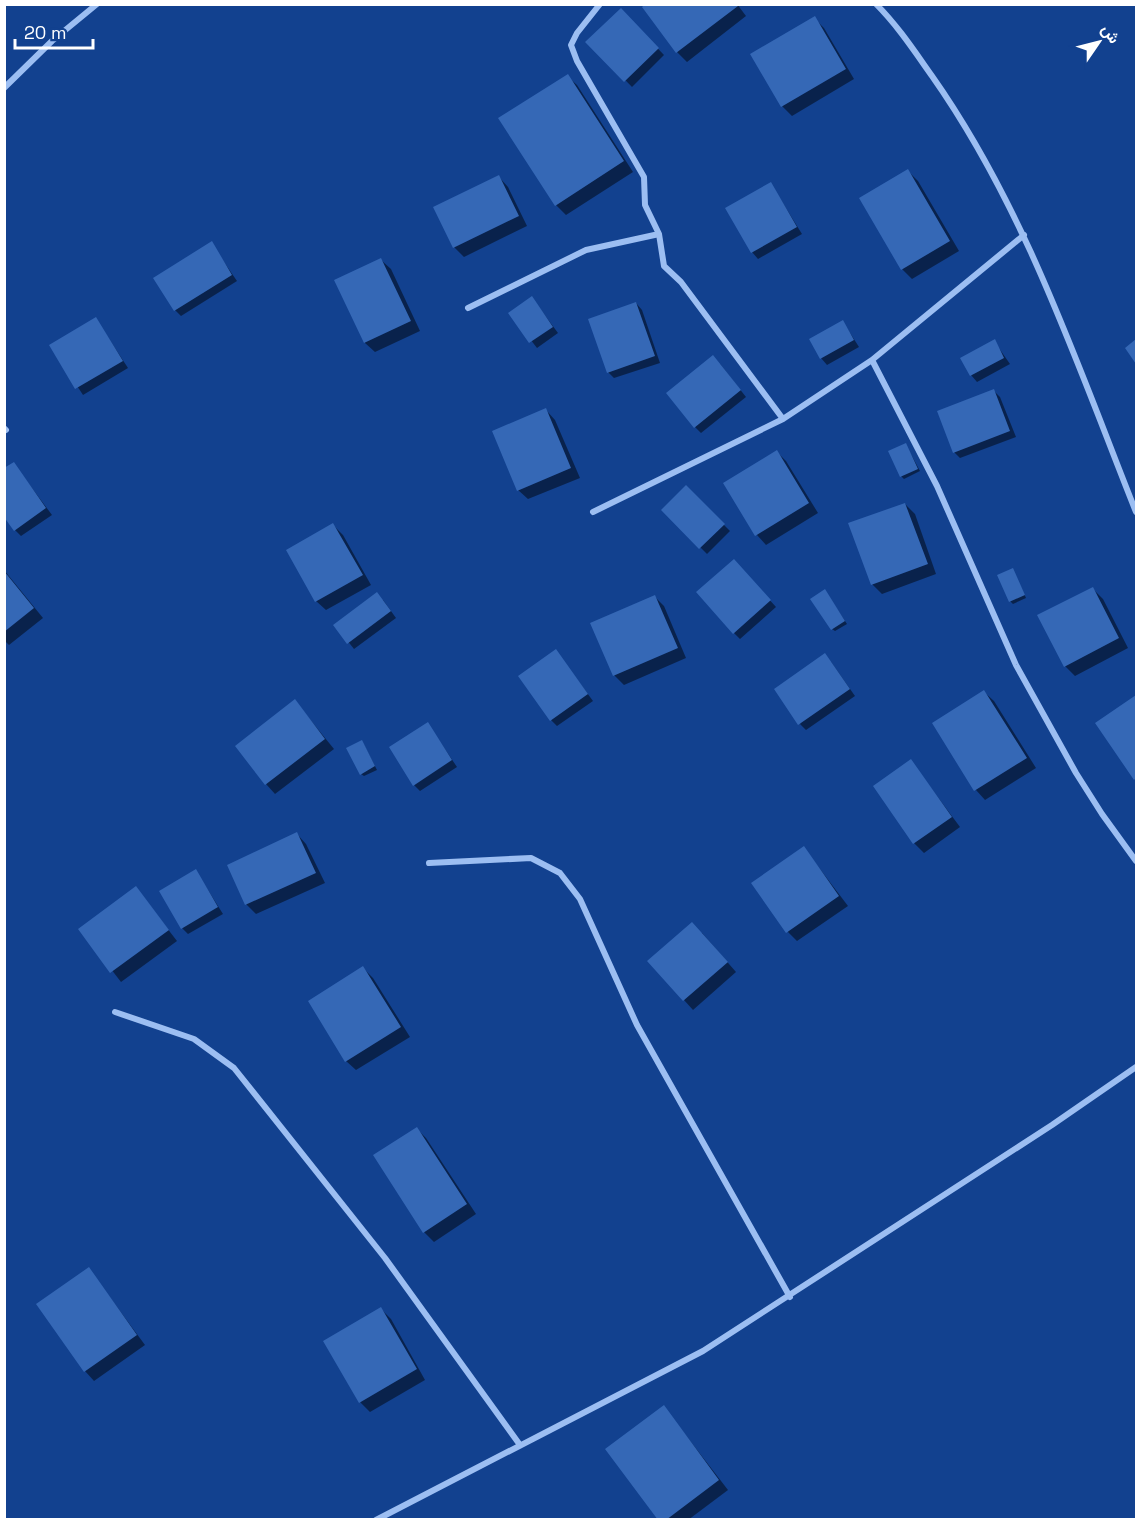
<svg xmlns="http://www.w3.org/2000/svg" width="1141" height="1524" font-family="'Space Grotesk',Vazirmatn,sans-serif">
	<rect width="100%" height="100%" fill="#12418f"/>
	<path fill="#0007" d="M648 4H737L746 16 687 62 677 52Z
		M621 10 664 55 632 87 588 42Z
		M814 18 824 28 854 79 792 116 782 106Z
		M567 76 577 85 633 172 566 215 556 205Z
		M908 171 918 181 959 251 912 279 902 269Z
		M499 177 508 187 527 226 464 257 454 247Z
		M771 184 802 234 758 259 752 252Z
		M211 243 237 281 181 316 175 310Z
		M381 260 391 269 420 331 375 352 365 343 336 281Z
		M532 298 558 333 537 348 510 313Z
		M636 303 642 310 660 363 614 378 608 372Z
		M96 319 128 368 83 395 51 346Z
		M843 322 859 347 827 365 821 358Z
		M994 341 1010 364 977 382 971 375Z
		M720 364 746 397 701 433 695 427Z
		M994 391 1000 397 1016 437 960 458 954 452Z
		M546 410 555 420 580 478 528 499 518 490Z
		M906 445 920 471 904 479 901 476Z
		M777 452 786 461 818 513 766 545 757 535Z
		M14 464 52 515 21 536 15 530Z
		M686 487 730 531 707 554 663 510Z
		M905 504 915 514 936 574 882 594 872 584Z
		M333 525 343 535 371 585 326 610 316 601Z
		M740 567 776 607 740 639 734 633Z
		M4 570 43 618 9 645 4 640Z
		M1013 570 1026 598 1013 604 1010 601Z
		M1093 589 1103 599 1128 648 1075 676 1065 666Z
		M827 594 847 624 835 631 832 629Z
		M654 596 664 606 686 658 624 685 614 675Z
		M383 600 396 618 354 649 335 625Z
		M556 651 593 701 557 726 551 720Z
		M831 662 855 696 806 730 800 724Z
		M984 692 994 701 1036 768 985 800 976 790 934 724Z
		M1136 696V780L1097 723Z
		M295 701 334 749 275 794 266 784Z
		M428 724 457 767 420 791 414 785Z
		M364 745 377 770 364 776 361 774Z
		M911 761 960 827 924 853 914 843Z
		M297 834 306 844 325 883 256 914 246 904Z
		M804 848 848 906 797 941 788 932Z
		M196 871 223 914 188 934 182 928Z
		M136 888 177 941 121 982 80 929Z
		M702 933 736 972 693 1010 684 1000Z
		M363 968 373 978 410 1037 356 1070 346 1061Z
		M417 1129 426 1138 476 1214 434 1242 424 1232Z
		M89 1269 145 1345 94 1381 85 1371Z
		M381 1309 391 1319 425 1380 370 1412 360 1402Z
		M664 1407 728 1490 688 1520H660Z"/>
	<path fill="#3568b6" d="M645 4H737L738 6 676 53 642 7Z
		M621 8 659 48 624 82 585 42Z
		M815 16 846 69 781 107 750 54Z
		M568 74 624 161 555 206 498 118Z
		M908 169 950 241 901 270 859 198Z
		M499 175 519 216 453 248 433 207Z
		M771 182 797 227 751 253 725 208Z
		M212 241 232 275 174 311 153 278Z
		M381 258 411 321 364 343 334 280Z
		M532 296 553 327 529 343 508 313Z
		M636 302 655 356 607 373 588 319Z
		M96 317 123 361 75 389 49 345Z
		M843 320 854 340 820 359 809 339Z
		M995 339 1004 358 970 376 960 358Z
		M1136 339V364L1125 348Z
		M713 355 741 390 694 428 666 393Z
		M994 389 1010 431 953 453 937 411Z
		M546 408 571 468 517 491 492 431Z
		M906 443 918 469 900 477 888 451Z
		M777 450 809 503 755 536 723 483Z
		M14 462 46 508 14 531 4 517V468Z
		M686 485 725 524 699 549 661 510Z
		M905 503 928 564 871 585 848 523Z
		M333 523 363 575 315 602 286 550Z
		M734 559 771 600 733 634 696 592Z
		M1013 568 1025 595 1009 602 997 575Z
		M4 571 34 608 4 632Z
		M1093 587 1119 638 1064 667 1037 615Z
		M825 589 845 621 831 630 810 599Z
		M377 592 391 611 347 644 333 625Z
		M655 595 678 648 613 676 590 623Z
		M556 649 588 694 550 721 518 676Z
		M825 653 850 689 798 725 774 689Z
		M984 690 1027 758 974 791 932 723Z
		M1136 695V778L1134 780 1095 723Z
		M295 699 325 739 265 785 235 746Z
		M428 722 452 760 413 786 389 747Z
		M362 740 375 766 360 775 346 748Z
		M911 759 952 817 913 844 873 786Z
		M297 832 316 873 245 905 227 865Z
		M804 846 839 896 786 933 751 883Z
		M196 869 218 907 181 929 159 891Z
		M136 886 169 930 110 973 78 929Z
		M692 922 728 962 683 1001 647 961Z
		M363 966 401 1027 345 1062 308 1001Z
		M417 1127 467 1204 423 1233 373 1155Z
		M89 1267 137 1335 84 1372 36 1304Z
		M381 1307 417 1369 359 1403 323 1341Z
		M664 1405 719 1480 666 1520H658L605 1449Z"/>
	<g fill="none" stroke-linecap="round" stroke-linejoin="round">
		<path stroke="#9cbef2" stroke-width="6" d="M600 4 577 33 571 45 577 61 644 177 645 205 659 234
			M876 4C898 26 915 52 932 76 1025 208 1077 364 1136 512
			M4 88 52 41 97 4
			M468 308 586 250 659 234 664 266 681 282 783 419
			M872 360 937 486 1016 665 1076 773 1102 814 1136 861
			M4 428 6 430
			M593 512 783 419 872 360 1024 235
			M429 863 531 858 560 873 580 899 637 1025 790 1297
			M115 1012 194 1039 234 1068 385 1258 520 1445
			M376 1520 703 1351 1052 1125 1136 1067"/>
	</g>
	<rect width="1141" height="1524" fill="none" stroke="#ffffff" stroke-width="12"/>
	<g transform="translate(1099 42) rotate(55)" stroke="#12418f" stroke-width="4.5" paint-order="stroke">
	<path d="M0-4.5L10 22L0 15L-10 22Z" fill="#ffffff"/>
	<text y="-9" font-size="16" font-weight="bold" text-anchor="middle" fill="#ffffff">ش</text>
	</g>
	<path d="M15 39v9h78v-9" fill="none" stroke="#ffffff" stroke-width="3"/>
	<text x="24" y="39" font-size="18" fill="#ffffff" stroke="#12418f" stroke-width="4.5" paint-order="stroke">20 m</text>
</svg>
